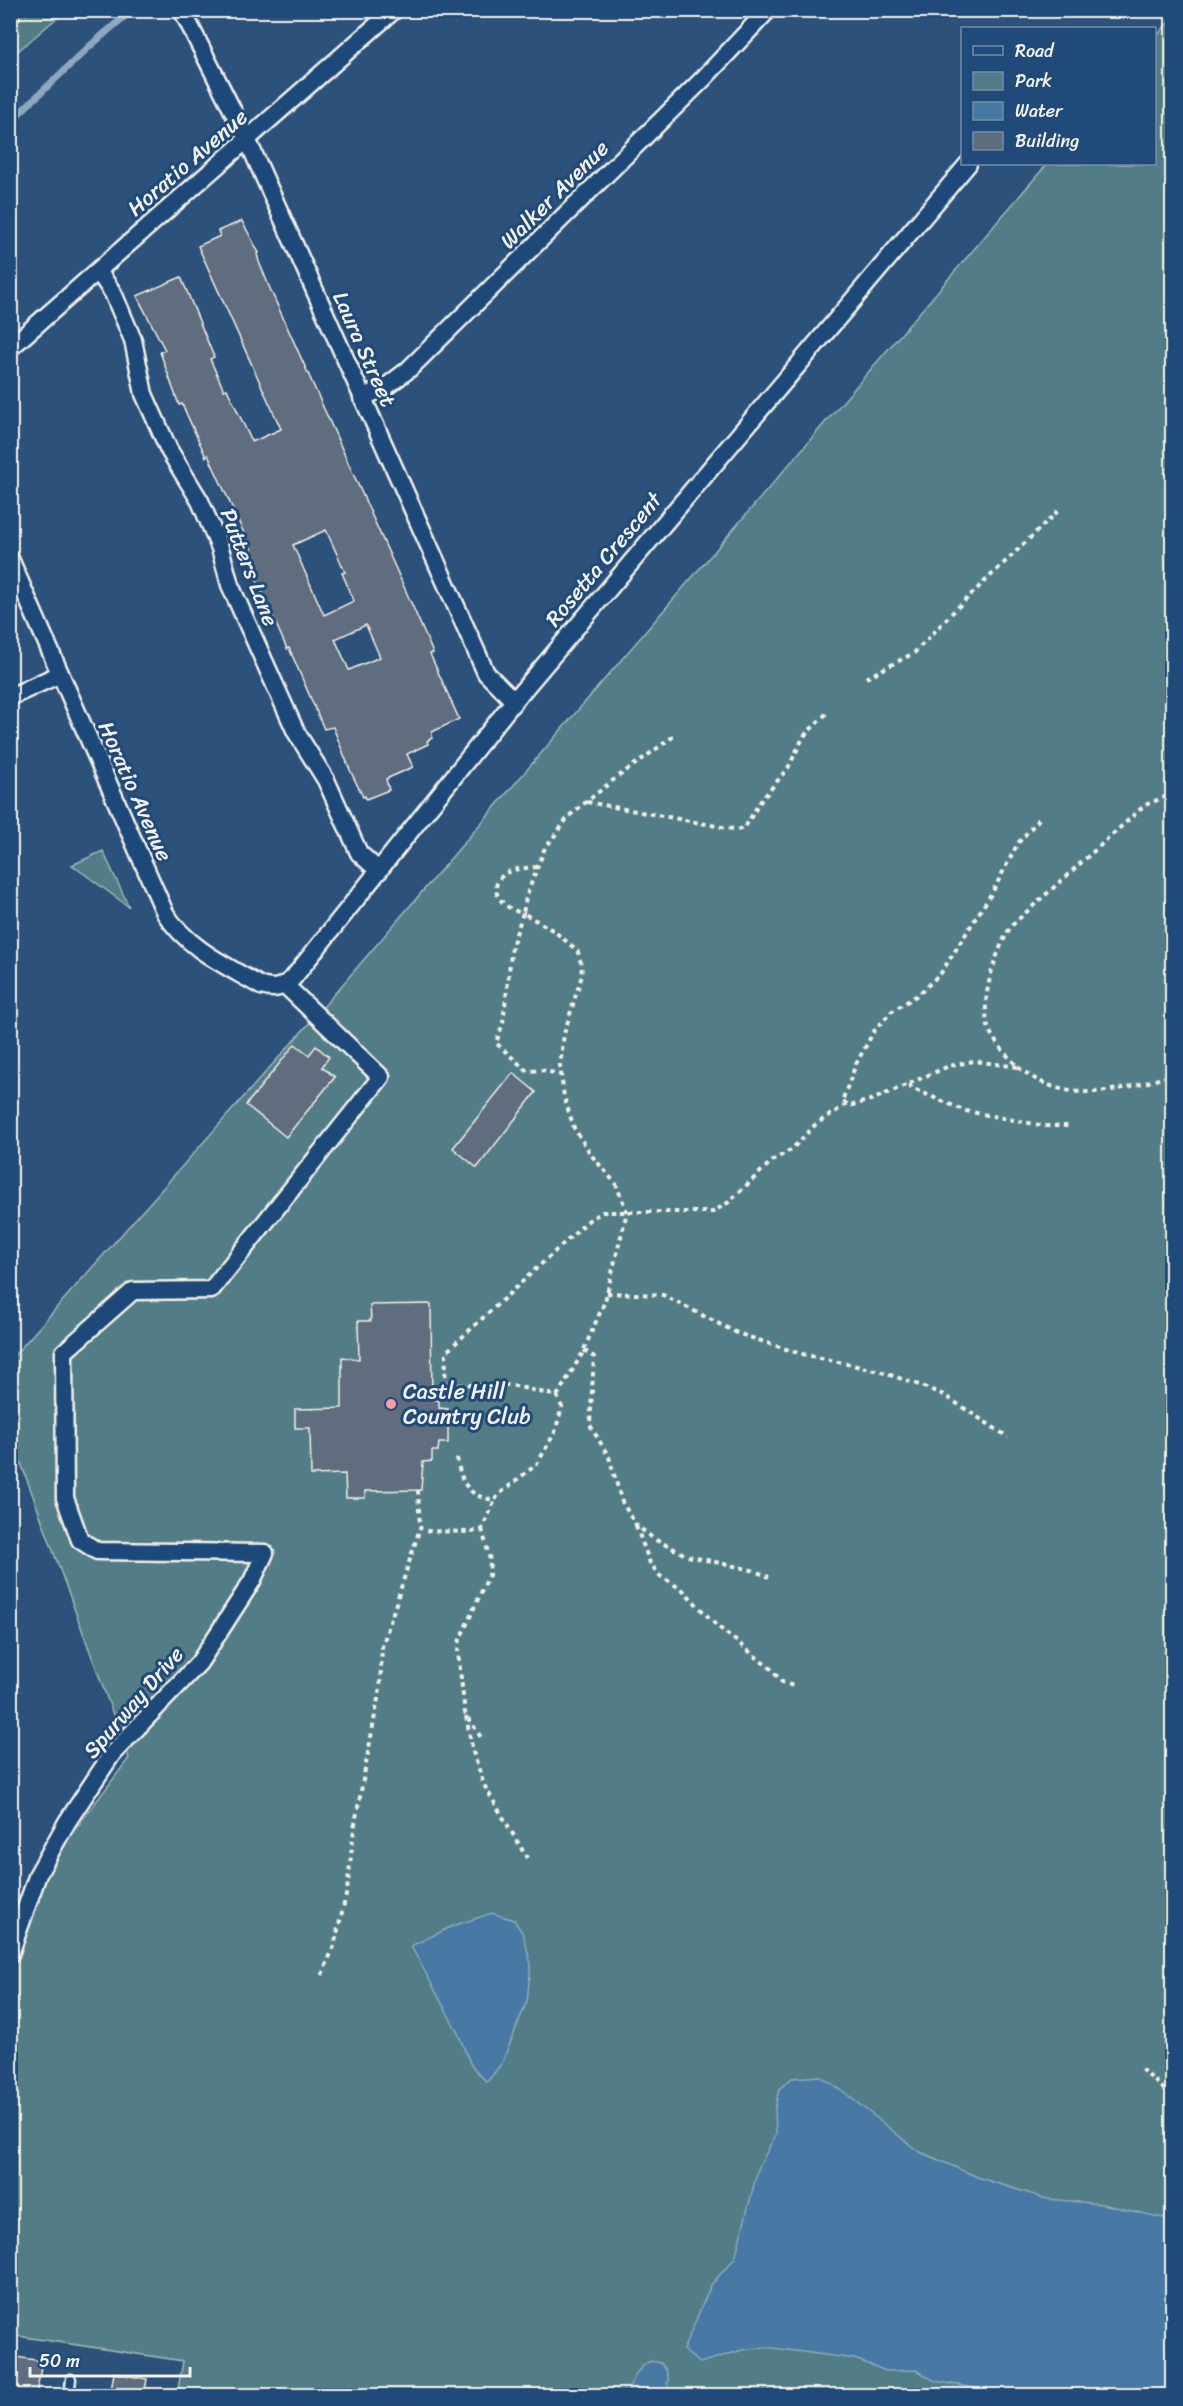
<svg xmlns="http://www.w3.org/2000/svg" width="1183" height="2406" font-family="Sriracha,sans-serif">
	<rect width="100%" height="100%" fill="#2c517b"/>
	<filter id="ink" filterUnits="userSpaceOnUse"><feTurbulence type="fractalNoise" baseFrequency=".0167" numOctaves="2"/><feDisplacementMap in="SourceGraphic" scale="12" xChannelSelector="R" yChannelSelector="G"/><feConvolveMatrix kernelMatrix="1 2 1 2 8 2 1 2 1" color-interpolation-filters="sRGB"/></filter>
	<g filter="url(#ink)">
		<path fill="#527d86" stroke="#a3b7b7" stroke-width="1.5" d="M11 10H65V11L11 57Z
			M1172 18V2395H177L183 2361 11 2335V1964L44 1871 129 1758 11 1436V1359L312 1020 1047 164H1154L1155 38Z
			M103 851 129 907 72 865Z"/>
		<path fill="#4679a4" stroke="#8ca9bf" stroke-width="1.5" d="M492 1913 514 1920 523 1934 531 1964 527 2001 502 2063 487 2082 471 2065 457 2031 411 1946 453 1926Z
			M819 2076 840 2089 918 2151 980 2178 1047 2199 1102 2204 1172 2220V2395H1015L935 2381 917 2370 886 2371 855 2359 765 2347 742 2350 700 2363 683 2350 711 2285 735 2258 758 2169 776 2134 775 2108 779 2089 792 2078Z
			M651 2361 661 2363 666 2370 669 2381 667 2383 671 2395H627C631 2382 638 2366 651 2361Z"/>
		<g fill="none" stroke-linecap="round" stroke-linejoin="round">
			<path stroke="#8ca9bf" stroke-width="7" d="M10 122 90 46 132 10"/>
		</g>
		<path fill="#5e6d7e" stroke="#f4f1e8" stroke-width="1.5" fill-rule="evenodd" d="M242 221 259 253 257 254 259 262 271 291 409 598 433 653 430 654 459 719 432 732V738L427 741 428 744 407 754 413 767 386 779 389 790 366 799 365 796 363 797 350 770 333 727 324 729 289 648 287 649 283 640 252 569 259 566 208 455 206 457 182 404 179 405 160 352 165 350 137 296 181 277 214 357 210 359 224 390 227 389 252 442 281 429 198 246 220 236 218 231ZM326 530 345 572 342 573 354 601 324 615 293 545ZM366 625 380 657 349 670 335 639Z
			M295 1044 309 1055 316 1046 329 1057 322 1067 335 1077 286 1137 246 1105Z
			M513 1073 536 1092 477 1168 453 1148Z
			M431 1304 432 1400H439V1408L448 1409V1443H439L438 1451H432V1461L423 1462 421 1490 365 1491V1498H346L345 1474 311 1475 310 1428H295V1409L342 1408V1357L359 1359 358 1321H371L370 1305Z
			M10 2356 42 2361 36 2396H10Z
			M114 2373 147 2379 144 2396H110Z"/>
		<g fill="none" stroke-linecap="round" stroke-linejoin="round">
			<g stroke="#f4f1e8" stroke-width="13">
				<path id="lane" d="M69 2396 71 2379"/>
			</g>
			<g stroke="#f4f1e8" stroke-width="21">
				<path id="street" d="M182 10 247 139 486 673 514 701
					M98 271 113 293 133 340 144 394 169 450 200 501 220 548 230 585 296 732 326 780 359 853 379 871
					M10 348 394 10
					M362 398 387 386 408 370 703 79 768 10
					M10 559 165 913C187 948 225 965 261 986 275 990 282 988 293 978L514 701 968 164
					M10 697 60 674
					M10 1954 38 1874 67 1822 112 1754 199 1663 252 1581 265 1553 97 1551 80 1540 65 1498 64 1352 133 1291 211 1290 381 1077 285 985"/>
			</g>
			<path stroke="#f4f1e8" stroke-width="4" stroke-dasharray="4.5 4.5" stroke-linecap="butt" d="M10 25 29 10
				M866 678 914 653 954 611 1058 511
				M587 802 738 830 745 827 760 802 788 768 804 736 827 713
				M1039 819 1018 843 993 891 941 973 919 994 891 1012 874 1031 856 1064 842 1101 850 1106 874 1099 949 1066 974 1061 1018 1067C1008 1056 992 1041 988 1026 980 997 996 951 1011 926L1145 805 1172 794
				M537 867C527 868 509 868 501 877 486 893 508 911 523 913L512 946 503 1023 496 1043 527 1071 543 1070 561 1075
				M1018 1067C1067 1107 1118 1091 1172 1075
				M910 1084 911 1088 966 1111 1045 1126H1068
				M607 1293 663 1295 737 1333 798 1353 879 1371 919 1385 944 1395 1008 1437
				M584 1350 594 1357 590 1425 609 1457 622 1502 636 1525 654 1539 688 1556 752 1570 769 1577
				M557 1396 582 1354 605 1301 627 1212 616 1184 592 1156 574 1128 564 1097 560 1065 564 1034 582 975 581 963 578 952 573 947 554 931 523 913 526 897 544 850 569 816 612 781 674 736
				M457 1458C461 1483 468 1497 495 1500L498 1495 537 1464 555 1432 562 1407 557 1396 511 1385H445L446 1352 589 1220 602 1212H713L729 1202 772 1161 792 1149 816 1124 847 1104
				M418 1490 420 1528 426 1531 472 1532 482 1529 495 1500
				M636 1526 650 1563 660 1576 683 1590 716 1625 771 1669 782 1682 793 1686
				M482 1529 490 1560 489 1575 460 1639 458 1652 465 1713 482 1739
				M466 1716 473 1752 484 1785 527 1858
				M322 1975 334 1946 347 1891 354 1829 380 1688 382 1647 420 1528
				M1141 2069 1172 2096"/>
			<use href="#lane" stroke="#1f4a7a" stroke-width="8"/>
			<use href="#street" stroke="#1f4a7a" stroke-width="16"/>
		</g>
	</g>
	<circle fill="#ff9aa2" stroke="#1f4a7a" stroke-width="2" cx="391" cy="1404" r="6"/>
	<g text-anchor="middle" stroke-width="6" stroke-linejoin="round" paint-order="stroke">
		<g font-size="22" fill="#f4f1e8" stroke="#1f4a7a">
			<text transform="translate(187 162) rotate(-41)" y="8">Horatio Avenue</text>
			<text transform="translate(554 194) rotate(-45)" y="8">Walker Avenue</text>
			<text transform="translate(365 349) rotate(66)" y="8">Laura Street</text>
			<text transform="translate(603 559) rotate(-50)" y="8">Rosetta Crescent</text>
			<text transform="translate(250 567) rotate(69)" y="8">Putters Lane</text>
			<text transform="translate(136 791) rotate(66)" y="8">Horatio Avenue</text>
			<text transform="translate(133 1702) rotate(-49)" y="8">Spurway Drive</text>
		</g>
		<g font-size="22" fill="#f4f1e8" stroke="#1f4a7a" text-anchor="start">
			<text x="403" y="1399">Castle Hill<tspan x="403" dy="25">Country Club</tspan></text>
		</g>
	</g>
	<rect width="1183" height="2406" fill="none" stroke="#1f4a7a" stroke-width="36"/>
	<rect x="18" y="18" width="1147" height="2370" fill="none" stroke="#f4f1e8" stroke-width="2" filter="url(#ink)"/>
	<rect x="961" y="27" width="195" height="138" fill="#1f4a7a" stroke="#748da6" stroke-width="1.5"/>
	<rect x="973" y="46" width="30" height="9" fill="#1f4a7a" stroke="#748da6" stroke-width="1.5"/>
	<text x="1015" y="57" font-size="18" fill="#f4f1e8">Road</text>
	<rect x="973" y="72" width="30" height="18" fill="#527d86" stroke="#748da6" stroke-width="1.5"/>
	<text x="1015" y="87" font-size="18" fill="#f4f1e8">Park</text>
	<rect x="973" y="102" width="30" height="18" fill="#4679a4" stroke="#748da6" stroke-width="1.5"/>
	<text x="1015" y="117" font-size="18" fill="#f4f1e8">Water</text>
	<rect x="973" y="132" width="30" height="18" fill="#5e6d7e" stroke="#748da6" stroke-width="1.5"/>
	<text x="1015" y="147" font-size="18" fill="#f4f1e8">Building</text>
	<path d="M30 2367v9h160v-9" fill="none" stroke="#f4f1e8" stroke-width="3"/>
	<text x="39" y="2367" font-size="18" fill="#f4f1e8" stroke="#1f4a7a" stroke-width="4.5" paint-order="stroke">50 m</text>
</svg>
